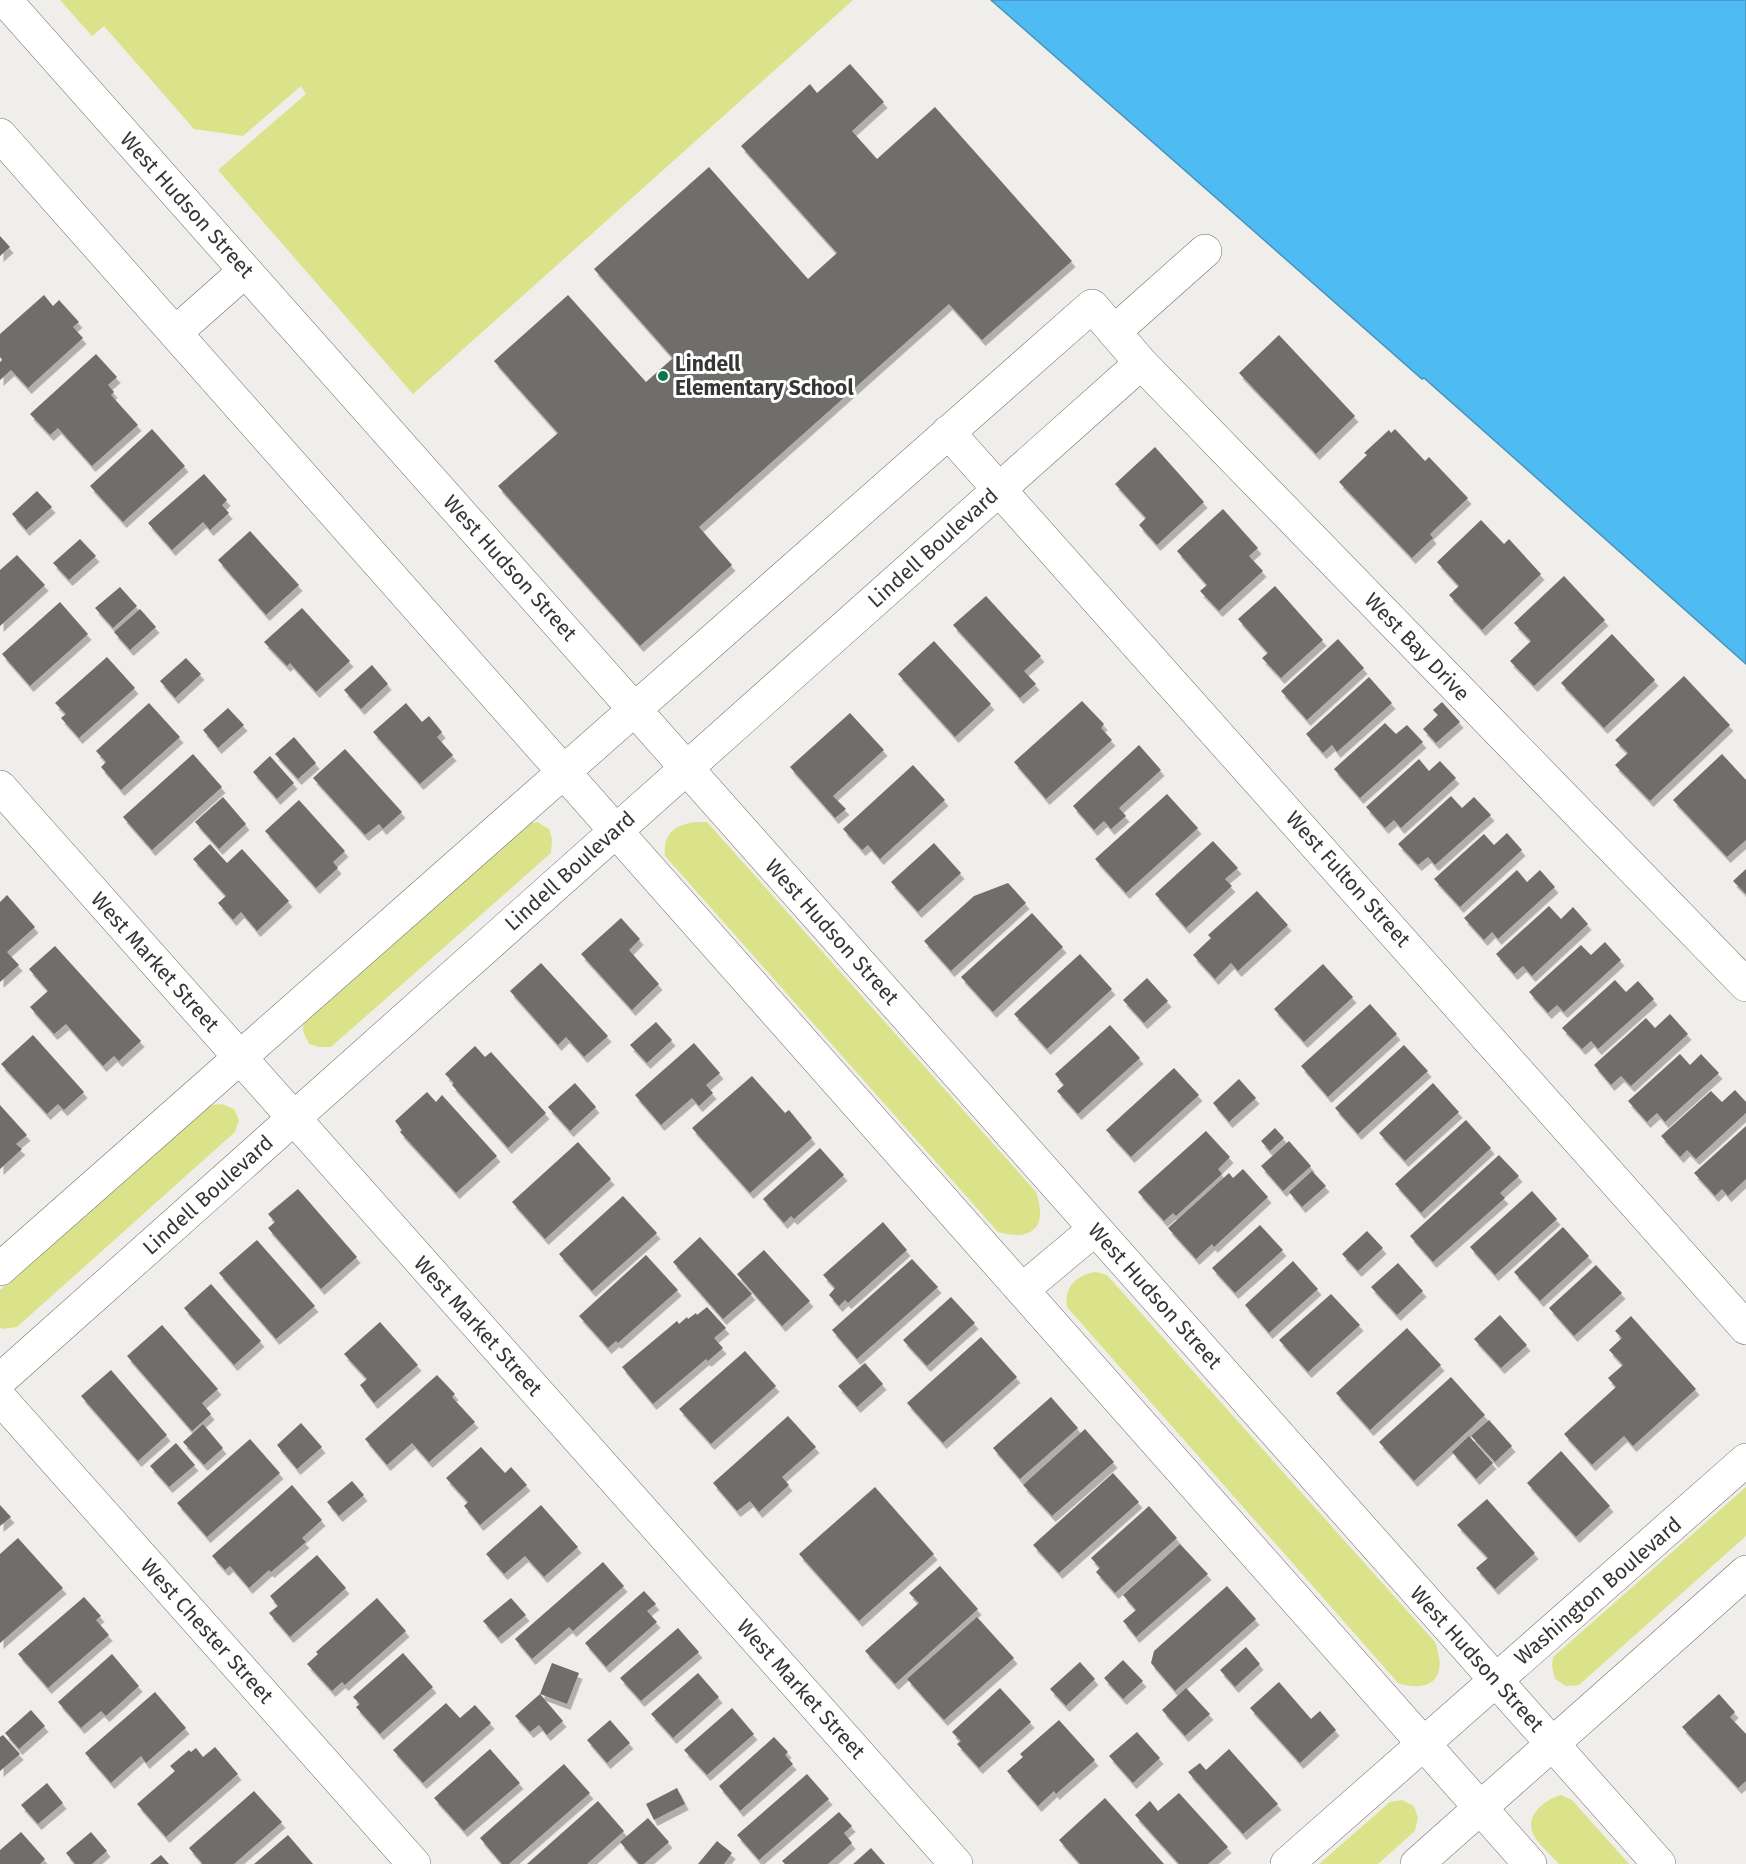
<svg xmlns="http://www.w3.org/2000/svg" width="1746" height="1864" font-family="'Fira Sans',sans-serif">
	<defs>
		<filter id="shadow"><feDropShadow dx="3.5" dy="6" stdDeviation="0" flood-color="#0004"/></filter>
	</defs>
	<rect width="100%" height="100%" fill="#f0eeea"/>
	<path fill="#dbe38a" d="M60 0H853L413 394 218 170 306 94 301 86 243 136 194 129 104 26 92 36Z
		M537 822 549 829 552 839 551 853 331 1047H319L309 1044 303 1031 304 1020 524 824Z
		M695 822H707L1036 1192C1048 1226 1033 1242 998 1232L665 856C663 833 675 825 695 822Z
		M222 1104 234 1109 239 1120 235 1132 17 1327 3 1329 0 1327V1290L211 1105Z
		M1096 1272 1107 1275 1435 1642C1448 1676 1433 1694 1398 1683L1067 1307C1064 1287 1076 1275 1096 1272Z
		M1746 1487V1536L1579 1685 1566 1686 1555 1679 1552 1666 1553 1657Z
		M1561 1795 1572 1800 1629 1864H1559C1553 1857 1537 1843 1533 1834 1525 1814 1545 1800 1561 1795Z
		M1402 1800 1414 1806 1418 1818 1415 1831 1378 1864H1319L1390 1802Z"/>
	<path fill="#4ebcf3" stroke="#4794ba" stroke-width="1.5" d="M991 0H1746V664L1424 378 1422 379Z"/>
	<path fill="#706e6a" filter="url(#shadow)" d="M850 64 884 102 852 131 877 159 935 107 1072 261 982 340 949 304 699 527 732 565 640 646 498 486 558 433 494 361 568 295 646 382 673 358 594 269 709 167 808 279 837 253 741 146 810 84 817 93Z
		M0 236 10 247 0 256Z
		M44 295 53 306 59 300 79 322 73 327 83 338 28 388 11 370 0 380V362L2 360 0 357V334Z
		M1279 335 1355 416 1316 454 1239 373Z
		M96 354 117 377 108 385 114 392 111 395 138 425 92 466 58 428 50 435 30 414Z
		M152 429 185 466 123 522 90 486Z
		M1395 429 1425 461 1429 457 1468 498 1430 534 1433 538 1412 558 1339 482 1367 455 1364 453 1389 430 1391 433Z
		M1155 447 1204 502 1157 545 1139 525 1146 518 1115 484Z
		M204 474 227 500 222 505 229 513 210 530 203 522 172 550 148 523Z
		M37 491 52 507 26 530 12 514Z
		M1223 509 1258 548 1249 556 1263 571 1219 611 1200 591 1207 585 1177 551Z
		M1481 520 1504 544 1509 539 1541 574 1482 630 1449 595 1459 586 1437 562Z
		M250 531 299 585 266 615 218 560Z
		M80 539 96 556 69 580 53 563Z
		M17 555 45 585 0 626V570Z
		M1564 576 1605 620 1534 686 1510 661 1531 641 1514 623Z
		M1275 586 1323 640 1281 678 1262 658 1268 653 1238 619Z
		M120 587 137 606 113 628 95 608Z
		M986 596 1041 656 1024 671 1036 684 1020 698 953 625Z
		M60 602 88 634 30 686 2 654Z
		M302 608 350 661 316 692 290 663 287 666 264 642Z
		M140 609 156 627 130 650 114 632Z
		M1612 634 1655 680 1604 728 1561 683Z
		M1338 639 1364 668 1307 720 1281 691Z
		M934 641 991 704 955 737 898 674Z
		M107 657 135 688 79 738 61 718 66 714 55 703Z
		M186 658 201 674 175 698 160 681Z
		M372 665 388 684 361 709 344 690Z
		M1684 676 1730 725 1650 801 1615 765 1628 753 1615 740Z
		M1369 677 1392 703 1337 752 1332 745 1323 753 1306 734Z
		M1082 701 1104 724 1101 728 1112 740 1046 799 1014 762Z
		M1442 702 1460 722 1436 743 1423 729 1438 715 1433 710Z
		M149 703 180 737 121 790 101 767 106 762 96 751Z
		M406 703 422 722 429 716 442 732 437 737 453 755 420 784 373 732Z
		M228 708 244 725 218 748 203 730Z
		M850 713 884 750 833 796 846 809 835 818 790 767Z
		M1385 723 1396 734 1407 725 1423 742 1360 798 1334 769Z
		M294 737 316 763 298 779 275 754Z
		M1139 745 1161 770 1119 808 1126 816 1111 829 1104 821 1094 830 1073 806Z
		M345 749 402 812 383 829 379 824 365 835 313 778Z
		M193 754 222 787 152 850 123 817Z
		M1722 754 1746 780V840L1727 857 1673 800Z
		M270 756 294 783 277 799 253 772Z
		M1419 759 1429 771 1440 761 1456 778 1401 828 1394 820 1385 828 1366 807Z
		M913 765 945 800 880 859 868 845 862 850 843 829Z
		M1167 794 1198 828 1126 893 1095 859Z
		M1451 796 1462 808 1474 797 1491 815 1435 865 1428 857 1418 865 1398 844Z
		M223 797 246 824 219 849 195 822Z
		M299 800 345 851 333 862 338 868 316 888 265 831Z
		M1507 833 1522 850 1460 907 1434 879 1484 834 1494 845Z
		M1213 841 1238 868 1225 879 1232 886 1186 928 1155 894Z
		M934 843 961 873 918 912 891 882Z
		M210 844 227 863 242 849 289 901 257 931 241 912 233 920 218 903 226 896 193 859Z
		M1746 869V894L1733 881Z
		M1517 870 1527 882 1540 870 1555 887 1498 939 1492 932 1484 940 1464 918Z
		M1008 883 1026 903 951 971 924 941 974 896Z
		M1257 891 1288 925 1238 971 1231 963 1215 979 1193 955 1211 938 1208 935Z
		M7 895 35 927 7 952 19 965 0 982V902Z
		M1549 906 1561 919 1573 907 1588 924 1532 976 1523 966 1514 974 1496 954Z
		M1032 913 1063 947 993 1012 961 977Z
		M621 918 640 939 629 950 659 984 632 1010 581 954Z
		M1605 942 1621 960 1564 1012 1557 1005 1548 1013 1529 992 1581 945 1591 955Z
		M55 946 141 1041 119 1061 114 1056 103 1066 66 1024 54 1034 30 1007 48 991 29 969Z
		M1080 954 1112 989 1047 1049 1014 1014Z
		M541 963 608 1036 584 1057 566 1037 558 1045 510 991Z
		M1323 964 1353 997 1304 1042 1274 1009Z
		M1147 978 1168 1001 1144 1023 1123 1000Z
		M1615 980 1626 992 1638 981 1654 999 1598 1049 1591 1041 1582 1049 1562 1028Z
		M1370 1004 1397 1034 1328 1097 1301 1066Z
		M1670 1014 1688 1034 1631 1086 1621 1076 1611 1085 1594 1065 1646 1018 1655 1028Z
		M656 1022 672 1040 647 1063 630 1045Z
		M1110 1025 1140 1058 1078 1114 1057 1091 1064 1085 1055 1074Z
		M33 1035 84 1092 64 1110 58 1104 47 1114 1 1064Z
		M694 1043 720 1073 706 1085 713 1093 699 1106 692 1098 661 1125 635 1095Z
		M1404 1045 1428 1071 1358 1134 1335 1108Z
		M475 1046 485 1057 491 1052 546 1113 508 1148 452 1085 454 1083 445 1074Z
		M1680 1054 1690 1065 1701 1054 1719 1073 1665 1122 1657 1113 1647 1122 1628 1101Z
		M1174 1068 1199 1095 1131 1157 1106 1130Z
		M752 1076 785 1113 789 1110 812 1138 750 1193 692 1128Z
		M1239 1079 1256 1098 1229 1122 1213 1103Z
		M575 1083 596 1107 570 1131 548 1107Z
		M1433 1083 1459 1112 1405 1161 1379 1133Z
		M1735 1090 1746 1102V1113L1696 1159 1687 1150 1680 1157 1661 1136 1711 1091 1722 1102Z
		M427 1092 436 1102 442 1095 497 1156 456 1193 400 1132 402 1130 395 1121Z
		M0 1105 27 1135 16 1144 22 1149 0 1169Z
		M1466 1120 1491 1148 1421 1213 1395 1184Z
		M1746 1126V1179L1728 1196 1722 1189 1715 1196 1694 1173Z
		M1275 1128 1284 1138 1270 1151 1261 1141Z
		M1206 1131 1230 1157 1218 1169 1222 1174 1176 1216 1173 1213 1164 1221 1138 1192Z
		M1289 1141 1311 1166 1283 1191 1261 1166Z
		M578 1142 611 1179 545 1239 512 1202Z
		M820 1148 844 1175 794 1219 791 1216 784 1223 763 1199Z
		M1499 1155 1519 1176 1500 1193 1505 1198 1433 1262 1410 1236Z
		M1243 1169 1268 1197 1214 1247 1212 1244 1196 1259 1168 1228 1229 1173 1233 1178Z
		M1312 1171 1326 1186 1302 1207 1289 1192Z
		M298 1189 357 1257 321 1289 268 1228 275 1222 268 1214Z
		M1532 1191 1557 1219 1495 1275 1470 1247Z
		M623 1196 657 1233 592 1291 559 1254Z
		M883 1222 907 1250 848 1303 845 1300 839 1306 829 1295 835 1288 823 1275Z
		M1260 1225 1283 1250 1235 1293 1212 1268Z
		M1563 1227 1589 1256 1540 1301 1514 1272Z
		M1367 1231 1383 1248 1358 1271 1342 1254Z
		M700 1237 752 1294 723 1319 673 1262Z
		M257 1240 315 1306 276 1339 219 1273Z
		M764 1250 810 1301 782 1326 737 1274Z
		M646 1255 678 1290 618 1343 616 1341 608 1348 579 1316Z
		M912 1259 938 1287 857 1359 832 1330Z
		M1293 1261 1318 1289 1269 1333 1245 1305Z
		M1398 1263 1423 1291 1397 1315 1371 1287Z
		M1596 1265 1622 1293 1574 1336 1549 1308Z
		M211 1284 261 1341 234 1365 184 1308Z
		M1331 1294 1360 1325 1308 1372 1279 1340Z
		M951 1297 975 1323 927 1366 903 1340Z
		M707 1307 726 1328 714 1338 723 1348 708 1361 706 1359 653 1404 622 1367 677 1321 679 1324 687 1317 688 1319 696 1313 697 1315Z
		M1500 1315 1527 1345 1501 1368 1474 1339Z
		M1631 1316 1696 1389 1633 1446 1624 1436 1592 1465 1564 1434 1616 1387 1608 1378 1623 1365 1609 1350 1622 1338 1615 1331Z
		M380 1322 418 1365 374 1403 360 1385 367 1379 344 1354Z
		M162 1325 218 1389 202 1403 211 1414 192 1431 127 1356Z
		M1407 1328 1441 1365 1370 1430 1336 1393Z
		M981 1337 1017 1377 943 1443 907 1403Z
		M745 1351 776 1386 711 1444 679 1409Z
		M865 1363 883 1384 857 1407 838 1386Z
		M111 1370 167 1435 138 1461 81 1396Z
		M437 1375 455 1394 452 1397 475 1422 429 1462 412 1443 387 1465 365 1439Z
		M1451 1377 1485 1415 1414 1481 1379 1442Z
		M1051 1397 1078 1428 1020 1479 993 1448Z
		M788 1416 816 1447 782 1477 789 1485 759 1512 750 1501 737 1511 713 1483Z
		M1489 1420 1512 1446 1495 1462 1471 1436Z
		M301 1423 322 1447 297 1469 277 1445Z
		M203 1424 223 1448 204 1465 183 1442Z
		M1085 1429 1114 1462 1052 1516 1023 1485Z
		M1469 1436 1493 1463 1476 1479 1452 1452Z
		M250 1439 280 1473 207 1537 177 1503Z
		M176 1443 195 1465 169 1487 150 1466Z
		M481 1447 505 1473 511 1467 527 1485 480 1525 464 1506 468 1502 446 1478Z
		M1561 1451 1610 1506 1576 1537 1527 1483Z
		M1113 1473 1139 1502 1059 1573 1033 1545Z
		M352 1481 364 1495 339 1516 327 1502Z
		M292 1485 322 1520 302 1538 306 1542 271 1572 269 1570 249 1588 230 1566 225 1570 212 1556Z
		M875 1487 934 1554 859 1621 799 1554Z
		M1487 1499 1535 1553 1495 1589 1476 1568 1488 1558 1457 1525Z
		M0 1505 11 1517 0 1526Z
		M541 1505 578 1547 544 1577 525 1556 504 1574 486 1554Z
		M1149 1506 1177 1538 1115 1593 1096 1572 1100 1568 1091 1558Z
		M18 1538 63 1588 0 1643V1554Z
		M1180 1544 1208 1574 1136 1637 1123 1621 1136 1610 1123 1595Z
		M317 1555 346 1588 290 1637 269 1613 278 1606 270 1596Z
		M603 1562 624 1586 573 1631 569 1627 532 1659 515 1639Z
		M940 1566 978 1609 895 1684 865 1651 919 1603 909 1593Z
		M1227 1586 1256 1619 1175 1691 1151 1663 1154 1651Z
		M644 1591 656 1604 647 1611 657 1622 606 1667 585 1643Z
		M84 1597 101 1616 96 1620 109 1635 48 1688 18 1654Z
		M377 1598 406 1631 345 1685 342 1682 332 1691 307 1664 318 1654 316 1652Z
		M511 1598 526 1615 498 1638 483 1621Z
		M977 1617 1014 1658 944 1720 907 1679Z
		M678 1628 699 1652 641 1701 620 1678Z
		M1246 1647 1260 1664 1235 1687 1220 1670Z
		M403 1653 433 1687 380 1734 356 1707 360 1704 353 1697Z
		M112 1654 139 1686 106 1716 101 1711 81 1728 58 1702Z
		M1123 1660 1143 1681 1123 1699 1104 1678Z
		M1080 1662 1095 1679 1066 1706 1050 1689Z
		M552 1663 579 1673 567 1704 540 1694 563 1721 547 1735 539 1725 530 1732 515 1716 540 1694Z
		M698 1673 719 1697 673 1738 651 1714Z
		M1279 1682 1311 1719 1320 1711 1336 1730 1300 1763 1250 1708Z
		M1000 1688 1031 1722 979 1768 957 1744 961 1741 952 1732Z
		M1186 1688 1210 1714 1185 1736 1162 1710Z
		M155 1692 186 1728 146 1763 141 1756 111 1783 85 1753Z
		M1719 1694 1735 1712 1730 1717 1746 1734V1781L1738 1788 1682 1727Z
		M446 1703 460 1718 475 1705 491 1723 423 1783 393 1750Z
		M732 1708 754 1734 707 1775 684 1750Z
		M31 1710 45 1726 19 1749 5 1733Z
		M610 1720 630 1743 607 1763 587 1740Z
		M1059 1720 1095 1760 1056 1794 1054 1791 1038 1806 1007 1771 1023 1757 1020 1754Z
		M1137 1732 1160 1758 1133 1783 1109 1756Z
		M3 1735 20 1754 0 1771V1737Z
		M774 1737 788 1752 785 1755 793 1764 740 1811 719 1786Z
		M215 1747 238 1774 166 1837 137 1804 175 1771 170 1766 189 1750 191 1752 196 1748 203 1757Z
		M490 1749 520 1783 464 1831 434 1798Z
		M1229 1749 1278 1804 1243 1834 1188 1772 1200 1763 1206 1770Z
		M564 1764 590 1793 509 1864H502L480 1838Z
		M807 1774 829 1799 759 1860 737 1835Z
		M47 1783 63 1803 38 1824 21 1805Z
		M677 1788 685 1804 654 1820 646 1804Z
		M254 1791 282 1822 234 1864H201L202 1863 189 1848Z
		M1179 1793 1228 1847 1208 1864H1179L1135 1815 1150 1801 1158 1811Z
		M1105 1798 1164 1864H1080L1059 1840Z
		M598 1801 624 1831 587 1864H527Z
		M839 1812 852 1826 844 1833 852 1843 828 1864H785L782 1861Z
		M648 1818 669 1842 644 1864H639L620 1842Z
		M21 1832 45 1859 40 1864H0V1850Z
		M91 1832 107 1851 92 1864H75L66 1853Z
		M288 1835 313 1864H254Z
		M717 1841 732 1853 724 1864H698Z
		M871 1848 885 1864H853Z
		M161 1855 169 1864H150Z"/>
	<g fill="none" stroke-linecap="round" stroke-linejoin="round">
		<g stroke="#6f6d6a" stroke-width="34">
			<path id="minor" d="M5 0 1659 1864
				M0 135 1530 1864
				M1114 332 1205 251
				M175 333 245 271
				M948 432 1746 1328
				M0 787 956 1864
				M0 1269 1092 306 1141 363 1746 985
				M1022 1290 1095 1229
				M0 1380 1141 363
				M0 1398 414 1864
				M1287 1864 1746 1460
				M1417 1864 1746 1572"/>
		</g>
		<use href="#minor" stroke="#fff" stroke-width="33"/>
	</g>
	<circle fill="#0a764f" stroke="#fff" stroke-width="2" cx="663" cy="376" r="6"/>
	<g text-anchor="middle" stroke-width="6" stroke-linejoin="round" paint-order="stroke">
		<g font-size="21" fill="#363534" stroke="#fff">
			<text transform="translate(187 205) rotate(48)" y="7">West Hudson Street</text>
			<text transform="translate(933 548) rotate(-42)" y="7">Lindell Boulevard</text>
			<text transform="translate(510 568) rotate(48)" y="7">West Hudson Street</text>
			<text transform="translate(1417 647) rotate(46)" y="7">West Bay Drive</text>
			<text transform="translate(570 871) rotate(-42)" y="7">Lindell Boulevard</text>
			<text transform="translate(1348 879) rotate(48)" y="7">West Fulton Street</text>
			<text transform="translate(832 932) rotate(48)" y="7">West Hudson Street</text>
			<text transform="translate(155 962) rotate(48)" y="7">West Market Street</text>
			<text transform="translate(208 1195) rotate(-42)" y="7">Lindell Boulevard</text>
			<text transform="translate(1155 1296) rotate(48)" y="7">West Hudson Street</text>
			<text transform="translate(478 1326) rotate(48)" y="7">West Market Street</text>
			<text transform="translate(1598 1591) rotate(-41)" y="7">Washington Boulevard</text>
			<text transform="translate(207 1631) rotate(48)" y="7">West Chester Street</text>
			<text transform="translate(1477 1659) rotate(48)" y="7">West Hudson Street</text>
			<text transform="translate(801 1689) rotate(48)" y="7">West Market Street</text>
		</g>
		<g font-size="21" font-weight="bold" fill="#363534" stroke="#fff" text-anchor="start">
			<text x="675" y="371">Lindell<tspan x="675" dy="24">Elementary School</tspan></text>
		</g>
	</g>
</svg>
